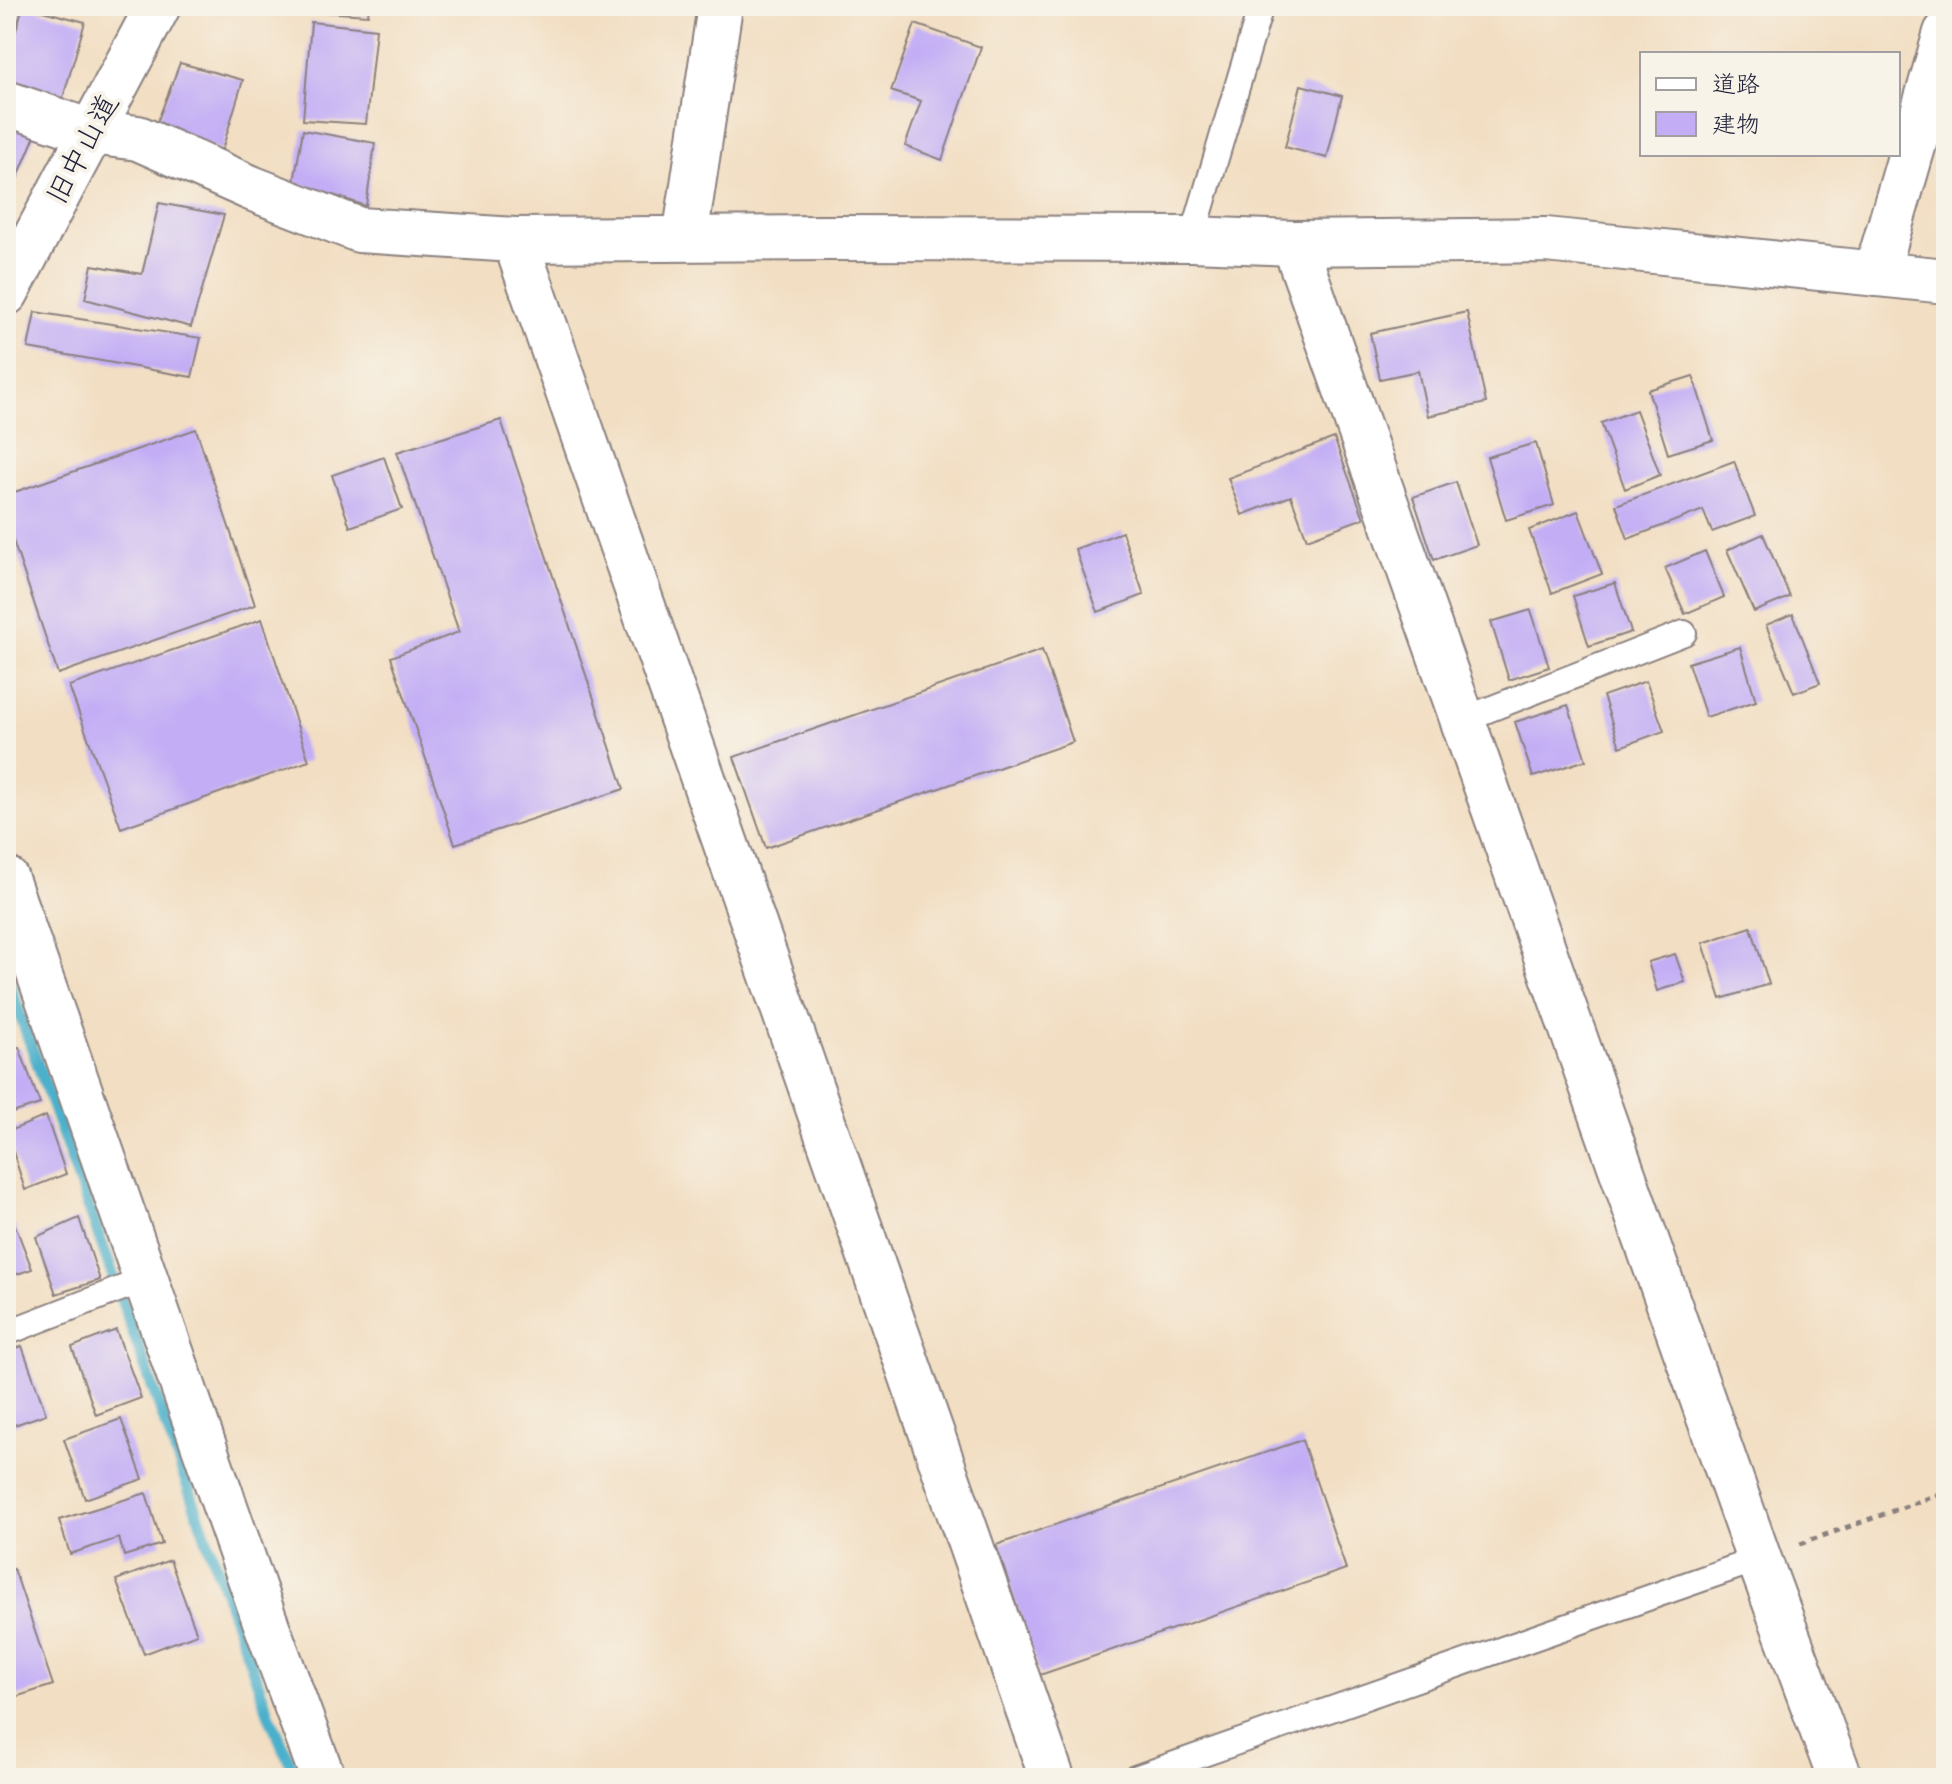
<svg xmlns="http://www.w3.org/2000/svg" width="1952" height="1784" font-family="'Patrick Hand','Klee One',sans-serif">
	<rect width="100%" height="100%" fill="#f7f3e8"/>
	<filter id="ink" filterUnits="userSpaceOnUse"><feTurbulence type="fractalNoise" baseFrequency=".0125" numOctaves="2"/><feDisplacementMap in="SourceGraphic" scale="16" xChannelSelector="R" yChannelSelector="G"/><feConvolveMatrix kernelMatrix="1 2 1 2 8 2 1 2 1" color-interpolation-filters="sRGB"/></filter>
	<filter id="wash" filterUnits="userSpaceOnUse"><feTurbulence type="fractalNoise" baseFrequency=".006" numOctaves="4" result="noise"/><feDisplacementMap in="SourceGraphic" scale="32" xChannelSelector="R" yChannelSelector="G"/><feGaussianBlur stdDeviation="1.8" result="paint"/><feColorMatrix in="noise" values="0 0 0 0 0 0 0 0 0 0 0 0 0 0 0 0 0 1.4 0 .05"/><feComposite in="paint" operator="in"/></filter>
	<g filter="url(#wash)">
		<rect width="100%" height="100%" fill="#f2dec2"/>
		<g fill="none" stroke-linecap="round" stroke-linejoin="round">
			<path stroke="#4cb0cb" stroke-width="12" d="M6 975 270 1717 297 1778"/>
		</g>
		<g id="blocks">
			<path fill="#c3aef5" d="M23 6 85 22 62 101 6 85V65Z
				M324 6H369L368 15 323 12Z
				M311 22 376 29 366 124 303 120Z
				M915 24 981 47 942 160 905 146 921 101 891 91Z
				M180 63 243 80 222 150 155 128Z
				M1301 85 1342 96 1327 158 1285 147Z
				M6 121 36 133 6 206Z
				M303 130 375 143 366 206 294 182Z
				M159 203 224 215 191 327 85 299 92 265 142 274Z
				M35 312 201 338 192 377 28 348Z
				M1467 312 1486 403 1428 416 1418 371 1380 379 1370 333Z
				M1693 376 1713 440 1668 454 1648 390Z
				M1636 410 1660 475 1625 489 1601 423Z
				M501 420 624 789 455 844 391 657 459 632 397 452Z
				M196 429 255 605 58 674 6 520V495Z
				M1334 438 1364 518 1307 539 1291 496 1242 515 1228 478Z
				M1536 443 1554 505 1506 520 1487 457Z
				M384 457 402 509 350 527 332 475Z
				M1734 461 1755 516 1712 532 1703 510 1628 539 1616 505Z
				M1456 482 1477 545 1434 560 1413 497Z
				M1578 511 1602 574 1552 593 1529 530Z
				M1122 532 1144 595 1098 612 1075 549Z
				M1763 534 1790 597 1754 612 1727 550Z
				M1705 551 1724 597 1685 614 1665 568Z
				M1615 583 1631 632 1589 646 1573 596Z
				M1531 610 1549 667 1509 680 1491 622Z
				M1793 614 1820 683 1794 693 1766 625Z
				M262 619 309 761 121 828 69 686Z
				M1740 647 1756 701 1706 717 1688 663Z
				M1042 650 1073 742 766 848 734 757Z
				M1646 681 1664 731 1620 747 1603 696Z
				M1568 705 1586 760 1533 777 1515 722Z
				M1751 927 1769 984 1721 999 1703 943Z
				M1675 954 1685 982 1657 991 1648 962Z
				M19 1047 40 1104 6 1115V1051Z
				M46 1116 66 1174 25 1190 7 1132Z
				M79 1218 100 1280 56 1294 36 1237Z
				M15 1225 32 1269 6 1278V1228Z
				M116 1330 141 1398 96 1415 72 1347Z
				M22 1346 46 1414 6 1428V1352Z
				M121 1419 143 1479 85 1499 64 1439Z
				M1302 1440 1346 1569 1040 1675 996 1545Z
				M146 1493 162 1544 124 1556 119 1538 70 1554 59 1520Z
				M170 1560 197 1634 144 1654 116 1580Z
				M14 1569 53 1685 6 1700V1572Z"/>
		</g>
	</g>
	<g filter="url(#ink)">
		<use href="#blocks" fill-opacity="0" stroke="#8a807e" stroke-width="2"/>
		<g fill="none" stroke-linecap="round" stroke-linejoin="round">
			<g stroke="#8a807e" stroke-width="28">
				<path id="service" d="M1192 239 1261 6
					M1462 720 1684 633
					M6 1333 146 1279
					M1135 1778 1759 1559"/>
			</g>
			<g stroke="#8a807e" stroke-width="48">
				<path id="minor" d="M6 103 91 132
					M685 238 720 6
					M515 240 1052 1778
					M1294 243 1759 1559 1840 1778
					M1876 274 1946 33
					M6 879 265 1621 323 1778"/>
			</g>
			<g stroke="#8a807e" stroke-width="48">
				<path id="tertiary" d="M91 132 138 138 251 188 359 230 515 240 827 238 1192 239 1294 243 1546 240 1946 281"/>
			</g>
			<g stroke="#8a807e" stroke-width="48">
				<path id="secondary" d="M6 293 158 6"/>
			</g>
			<path stroke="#8a807e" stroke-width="5" stroke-dasharray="6 6" stroke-linecap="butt" d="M1800 1544 1946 1492"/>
			<use href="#service" stroke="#fff" stroke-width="24"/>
			<use href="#minor" stroke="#fff" stroke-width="44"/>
			<use href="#tertiary" stroke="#fff" stroke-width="44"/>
			<use href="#secondary" stroke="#fff" stroke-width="44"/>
		</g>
	</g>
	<g text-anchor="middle" stroke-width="8" stroke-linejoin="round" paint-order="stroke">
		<g font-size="30" fill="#22223b" stroke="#f7f3e8">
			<text transform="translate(82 149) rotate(-62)" y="10">旧中山道</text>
		</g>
	</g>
	<rect width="1952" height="1784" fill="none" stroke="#f7f3e8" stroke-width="32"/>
	<rect x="1640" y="52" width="260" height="104" fill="#f7f3e8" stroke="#a29fa3" stroke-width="2"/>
	<rect x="1656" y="78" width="40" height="12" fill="#ffffff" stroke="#a29fa3" stroke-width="2"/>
	<text x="1712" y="92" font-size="24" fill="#22223b">道路</text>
	<rect x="1656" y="112" width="40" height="24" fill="#c3aef5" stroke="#a29fa3" stroke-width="2"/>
	<text x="1712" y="132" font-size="24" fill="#22223b">建物</text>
</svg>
